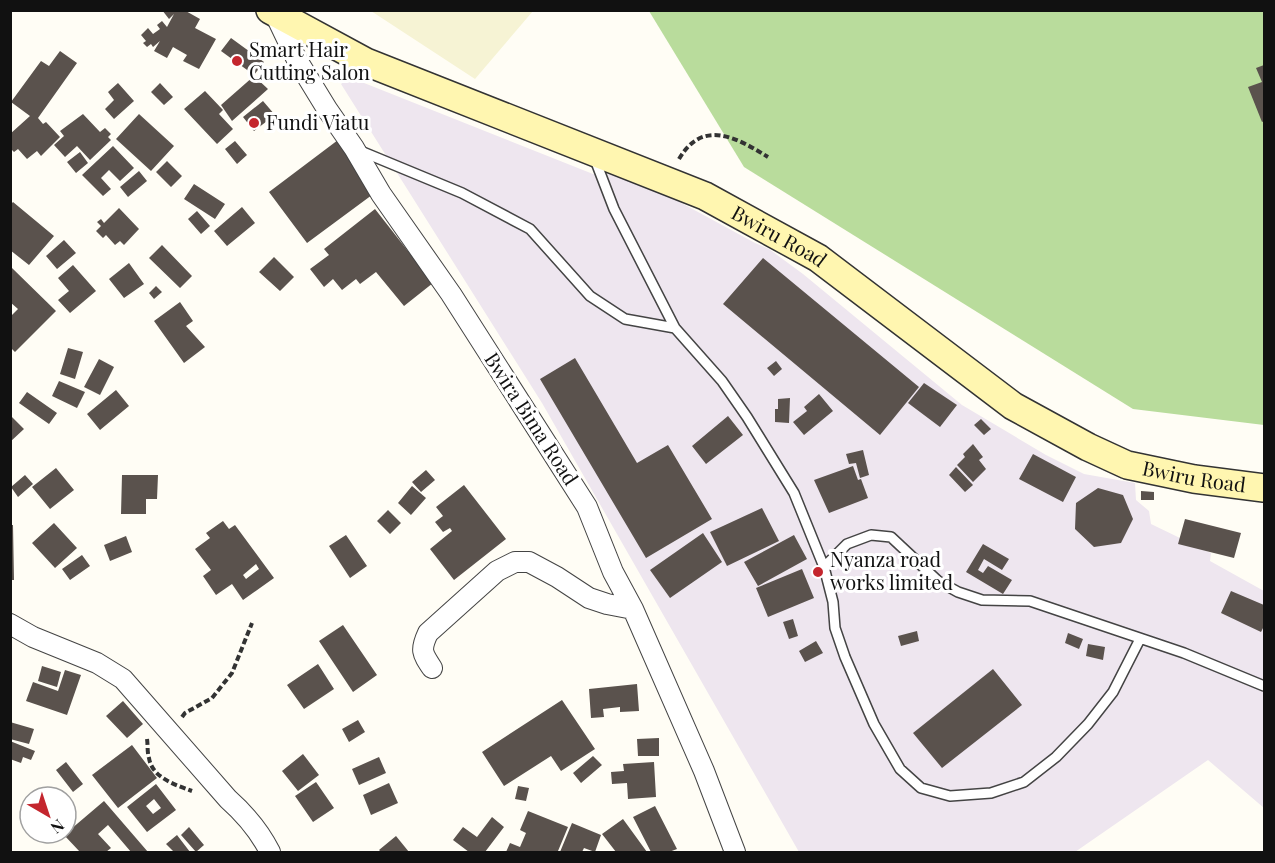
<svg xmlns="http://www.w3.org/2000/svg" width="1275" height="863" font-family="'Playfair Display',serif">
	<rect width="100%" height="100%" fill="#fffdf5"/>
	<path fill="#eee6ef" d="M349 77 593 174 630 175 755 243 769 249 803 274 962 405 1046 455 1084 474 1135 483 1136 500 1149 511 1151 524 1211 553 1210 561 1264 591V808L1208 760 1075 852H799L542 403 341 84Z"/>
	<path fill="#f6f3d4" d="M371 11H533L475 79Z"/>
	<path fill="#b9dc9c" d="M649 11H1264V425L1133 409 744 167Z"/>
	<path fill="#5a524d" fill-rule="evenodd" d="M162 10H184L200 19 195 28 216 39 199 69 183 61 187 55 173 47 167 58 154 51 160 41 153 47 151 44 147 47 143 43 146 41 141 35 148 28 153 34 160 29 157 25 162 21 167 27 174 14 169 19Z
		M231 38 264 62 254 75 221 51Z
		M60 51 77 63 38 118 43 124 46 122 60 137 41 156 37 151 27 159 18 149 14 152 10 148V134L30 116 11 102 41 61 49 66Z
		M1264 65V121L1262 122 1248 87 1262 82 1256 68Z
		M254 76 268 89 232 121 221 105Z
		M118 83 134 101 114 119 105 109 114 100 108 92Z
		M160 83 173 97 164 105 151 92Z
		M205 91 223 110 219 114 233 129 217 144 184 109Z
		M263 101 275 115 254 131 243 117Z
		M83 114 100 132 105 128 111 134 108 137 111 140 90 160 77 146 65 157 54 145 64 136 60 131Z
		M139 114 174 146 151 171 116 139Z
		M338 140 376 192 307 243 269 192Z
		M235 141 247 155 237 164 225 149Z
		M113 146 134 168 120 181 109 170 101 178 111 189 103 196 82 175Z
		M80 152 88 163 76 173 67 162Z
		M167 161 182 176 171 187 156 172Z
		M139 171 147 181 128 197 120 187Z
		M194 184 225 204 215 219 184 199Z
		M13 202 54 236 29 265 10 250V205Z
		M242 207 255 223 227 246 214 231Z
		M119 208 139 229 124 245 120 241 115 245 106 235 103 238 96 231 101 226 97 222 101 219 104 223Z
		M375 209 433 283 404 306 376 272 360 284 356 279 342 290 333 279 324 287 310 269 329 255 324 249Z
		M197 211 210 226 201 234 188 219Z
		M64 240 76 253 57 269 46 256Z
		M162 245 192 276 180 288 149 258Z
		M274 257 294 277 280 291 259 272Z
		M763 258 919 387 880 435 723 304Z
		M129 263 144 284 124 298 109 279Z
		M73 265 96 291 70 313 58 300 69 291 58 278Z
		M12 268 56 311 15 352 10 347V317L18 309 10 302V270Z
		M156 286 162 292 154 299 149 293Z
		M180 302 193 321 186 326 205 347 184 363 154 321Z
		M68 348 83 352 75 379 60 374Z
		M575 358 637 463 668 445 712 519 646 558 540 379Z
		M99 359 114 367 100 395 84 387Z
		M776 361 782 369 774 376 767 368Z
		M59 381 85 392 77 408 52 396Z
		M924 383 957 405 940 427 908 403Z
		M116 390 129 406 100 430 87 414Z
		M27 392 57 413 49 424 19 403Z
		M819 394 833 411 804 435 793 422 807 411 804 407Z
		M790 398 789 423 775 422V409H778V399Z
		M10 415 24 429 10 442Z
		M728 416 743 435 706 464 692 446Z
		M981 419 991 429 984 435 974 425Z
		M973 444 983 457 979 460 986 469 973 482 957 465 965 457 963 454Z
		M863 450 869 475 860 478 856 463 849 464 846 454Z
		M1033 454 1076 477 1063 502 1019 479Z
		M853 466 858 480 861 479 868 498 829 513 814 480Z
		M956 467 973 485 965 492 949 475Z
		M56 468 74 490 50 509 32 487Z
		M426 470 435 480 421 492 412 482Z
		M25 475 33 484 18 497 11 487Z
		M122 475H158L157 499H146V514H121Z
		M464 485 506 539 454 580 430 549 452 531 450 528 443 532 435 522 443 516 436 507Z
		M412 486 426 498 411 515 398 503Z
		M1098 488 1123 495 1133 519 1121 543 1094 547 1075 529 1076 503Z
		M1141 491 1154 492V500H1141Z
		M762 508 779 541 727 566 710 532Z
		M388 510 401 523 390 534 377 521Z
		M1185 519 1241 533 1234 558 1178 544Z
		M223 521 229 529 235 525 274 578 243 600 232 584 216 595 203 576 211 570 195 549 210 538 206 533ZM256 564 259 569 246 579 243 575Z
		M54 523 77 548 55 568 32 543Z
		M10 525H13L14 580H10Z
		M703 533 722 562 670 598 650 570Z
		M346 535 367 566 350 578 329 546Z
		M794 535 807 559 758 586 744 562Z
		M126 536 132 552 110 561 104 545Z
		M983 544 1009 559 1002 570 984 559 978 570 983 573 988 566 1012 580 1003 594 966 572Z
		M82 555 90 566 70 580 62 569Z
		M802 569 814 598 768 617 756 588Z
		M1231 591 1264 605V626L1261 632 1221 613Z
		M793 619 798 636 789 639 783 622Z
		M343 625 377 675 353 692 319 641Z
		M917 631 919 641 901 646 898 636Z
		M1068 633 1083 639 1079 649 1065 643Z
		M816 641 823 653 805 662 799 651Z
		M1088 644 1105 647 1103 660 1086 656Z
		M318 664 334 689 304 709 287 685Z
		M42 666 61 672 57 687 38 681Z
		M993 669 1022 705 942 768 913 733Z
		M65 670 81 675 67 715 26 701 33 682 58 691Z
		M637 684 639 711 620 712V707L603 709 604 717 591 718 589 689Z
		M562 700 595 749 561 771 551 756 504 786 482 752Z
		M123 701 143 724 127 738 106 716Z
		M358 720 365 732 349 742 342 729Z
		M10 722 34 729 29 744 10 739Z
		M659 738V756H638L637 739Z
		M10 741 35 751 31 760 23 757 21 763 10 759Z
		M132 745 157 778 118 808 92 775Z
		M303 754 319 775 298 791 282 771Z
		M593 756 602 765 581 783 573 773Z
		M379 757 386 773 359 785 352 769Z
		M66 762 83 784 73 792 56 770Z
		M654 762 656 797 628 799 627 783 612 784 611 772 624 771 623 764Z
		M316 782 334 808 313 822 295 796Z
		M389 783 398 803 371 815 363 795Z
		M156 784 176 810 147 832 127 807ZM154 799 161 808 153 814 146 806Z
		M518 786 529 788 526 801 515 799Z
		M104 801 148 852H131L108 825 98 834 111 848 106 852H80L64 835Z
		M655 806 677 849 669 852H651L633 817Z
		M528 811 568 827 558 851 506 852 510 843 520 847 526 833 520 830Z
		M492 817 504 827 485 852H469L453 840 463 827 477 837Z
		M623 819 647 852H616L602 834Z
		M572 823 601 835 595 852 584 848 582 852H560Z
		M189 827 204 845 196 852 181 835Z
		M177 835 190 852H174L166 844Z
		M396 836 409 852H381L379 850Z"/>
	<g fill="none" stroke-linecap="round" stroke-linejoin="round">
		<g stroke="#444" stroke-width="12">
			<path id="service" d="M358 150 462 193 530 229 590 296 625 319 675 328
				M594 157 614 209 675 328 722 381 747 417 794 493 824 567 833 602 835 628 845 657 874 724 900 769 921 788 950 796 991 793 1024 782 1056 757 1088 724 1113 692 1140 639
				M824 567 847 544 871 535 891 537 938 581 958 592 982 600 1030 601 1184 653 1264 686"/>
		</g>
		<g stroke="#444" stroke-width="22">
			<path id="minor" d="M275 14 297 60 327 109 354 148 381 194 451 294 587 507 613 572 633 609 704 771 735 852
				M10 624 33 637 97 663 123 679 228 799C246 815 259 830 270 852
				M432 668C422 653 420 650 428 633L497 571 515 562H529L557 577 589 598 607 604 633 609"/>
		</g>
		<g stroke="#333" stroke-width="30">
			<g id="secondary">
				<path id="s1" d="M270 10 366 62 705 196 818 258 1013 406 1088 447 1127 465 1194 479 1264 488"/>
			</g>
		</g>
		<path stroke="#333" stroke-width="4" stroke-dasharray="6 3" stroke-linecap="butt" d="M679 159C703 118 737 138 768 157
			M182 717 185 713 212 698 232 673 252 623
			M147 739C148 745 147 752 149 758 152 778 176 785 192 791"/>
		<use href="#service" stroke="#fff" stroke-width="9"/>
		<use href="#minor" stroke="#fff" stroke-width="20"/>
		<use href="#secondary" stroke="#fff6b0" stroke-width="27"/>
	</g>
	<g fill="#c4262e" stroke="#fff" stroke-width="2">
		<circle cx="237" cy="61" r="6"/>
		<circle cx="254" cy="123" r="6"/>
		<circle cx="818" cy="572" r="6"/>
	</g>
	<g text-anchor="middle" stroke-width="6" stroke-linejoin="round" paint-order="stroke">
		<g font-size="20" fill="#111" stroke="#fff" text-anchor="start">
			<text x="249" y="57">Smart Hair<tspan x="249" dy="23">Cutting Salon</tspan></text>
			<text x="266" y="130">Fundi Viatu</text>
			<text x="830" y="567">Nyanza road<tspan x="830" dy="23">works limited</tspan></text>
		</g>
		<g font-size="20" fill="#111" stroke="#fff">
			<text dy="7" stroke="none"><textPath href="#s1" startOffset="558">Bwiru Road</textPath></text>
			<text transform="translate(531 419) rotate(57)" y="7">Bwira Bima Road</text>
			<text dy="7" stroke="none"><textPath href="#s1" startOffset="1044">Bwiru Road</textPath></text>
		</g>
	</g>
	<rect width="1275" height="863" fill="none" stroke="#111111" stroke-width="24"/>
	<g transform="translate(48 815) rotate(141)"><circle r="28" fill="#ffffff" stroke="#a0a0a0" stroke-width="1.5"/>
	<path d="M0-4.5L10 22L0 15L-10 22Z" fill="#c4262e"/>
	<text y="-9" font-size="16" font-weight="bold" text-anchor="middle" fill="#111111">N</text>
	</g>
</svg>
